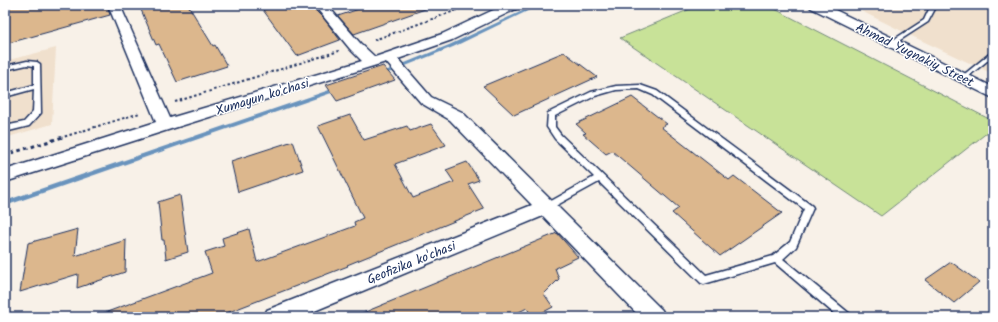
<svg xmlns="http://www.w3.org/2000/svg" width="998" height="322" font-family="Kalam,sans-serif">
	<rect width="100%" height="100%" fill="#f8f1e8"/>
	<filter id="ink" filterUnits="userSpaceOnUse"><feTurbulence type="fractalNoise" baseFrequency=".025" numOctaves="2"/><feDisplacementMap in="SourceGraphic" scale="8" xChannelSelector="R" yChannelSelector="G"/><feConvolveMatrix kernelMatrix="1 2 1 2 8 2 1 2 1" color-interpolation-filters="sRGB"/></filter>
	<g filter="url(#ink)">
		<path fill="#f0e0cd" d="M849 5H993V74L916 38Z
			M56 48 52 124 5 138V61Z"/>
		<path fill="#c8e298" stroke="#72887b" d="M700 5H767L993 121V128L881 216 620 38Z"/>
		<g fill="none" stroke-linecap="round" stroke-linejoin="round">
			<path fill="#6993bd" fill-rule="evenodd" d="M535 5H540L453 47 383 75 381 76 378 74 449 45Z
				M338 87 340 88 341 89 340 90 5 206V201Z"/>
		</g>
		<path fill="#dcb78d" stroke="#1b2f5e" d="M5 5H107L110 15 5 44Z
			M139 5H188L213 46 215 45 227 66 177 82 159 44 156 45Z
			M280 5H310L325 20 340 40 297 56 263 10Z
			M371 5H428V8L354 34 338 16Z
			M564 52 597 77 514 115 483 86Z
			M383 66 395 80 337 101 326 85Z
			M632 97 667 124 661 127 729 180 734 176 782 213 720 256 672 213 679 208 612 151 606 154 583 134 586 133 576 124Z
			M350 115 364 140 407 126 410 131 431 124 446 145 395 164 413 198 454 182 446 170 467 162 479 180 468 184 484 209 347 265 348 266 216 317H99V315L212 273 205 252 224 246 222 238 249 229 257 262 355 226 354 222 363 218 318 126Z
			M293 141 303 170 238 192 231 161Z
			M180 195 188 252 166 259 164 240H162L158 202Z
			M78 229 75 256 126 240 125 272 77 288 78 274 20 292 28 243Z
			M557 233 578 257 555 268 559 279 544 294 553 307 534 317H532L527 308 509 317H353Z
			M951 262 979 282 954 303 925 280Z"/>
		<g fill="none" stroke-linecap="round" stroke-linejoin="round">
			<g stroke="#1b2f5e" stroke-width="3">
				<path id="lane" d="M931 5H937L928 22 894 44H890V42L924 20Z
					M993 51V56L965 79H961V77Z
					M27 61 37 62 40 64 41 113 29 126 5 132V126L24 122 33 112 34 89 5 97V93L34 85V66L27 65 5 70V66Z
					M640 85 657 91 812 206 813 208 796 247 783 259 850 314 851 317H838L775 263 704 284 701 283 599 182 550 209H544L543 207 544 205 594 177 555 139 547 127 548 113 591 92 616 86ZM639 89 653 95 804 209 790 242 773 256 706 275 561 135 555 127V116L595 96 616 90Z"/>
			</g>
			<g stroke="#1b2f5e" stroke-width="3">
				<path id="street" d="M108 5H120L170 118 362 61 350 49 314 5H327L360 43 375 57 442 34 504 5H520L518 8 452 40 398 59 431 97 462 112 662 310 665 317H640L543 216 300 317H264L267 310 532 205 450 120 421 103 386 62 171 129 5 182V170L156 122Z
					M809 5H825L993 87V98L811 8Z"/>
			</g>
			<path stroke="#1b2f5e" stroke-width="2" stroke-dasharray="2.5 2.5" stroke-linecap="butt" d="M374 40 471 5
				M175 102 339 51
				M60 138 140 113"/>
			<path stroke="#1b2f5e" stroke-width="3" stroke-dasharray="3.5 3.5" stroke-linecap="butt" d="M5 155 63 137"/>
			<use href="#lane" fill="#fff" fill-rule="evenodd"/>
			<use href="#street" fill="#fff" fill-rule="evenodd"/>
		</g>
	</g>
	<g text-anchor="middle" stroke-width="3" stroke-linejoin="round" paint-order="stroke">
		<g font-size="13" fill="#1b2f5e" stroke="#fff">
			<text transform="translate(915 54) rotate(26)" y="5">Ahmad Yugnakiy Street</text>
			<text transform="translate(262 96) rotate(-17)" y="5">Xumayun ko'chasi</text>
			<text transform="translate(411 262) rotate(-22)" y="5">Geofizika ko'chasi</text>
		</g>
	</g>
	<rect width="998" height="322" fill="none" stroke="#fff" stroke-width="20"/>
	<rect x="10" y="10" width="978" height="302" fill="none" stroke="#1b2f5e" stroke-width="1.5" filter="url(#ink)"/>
</svg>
